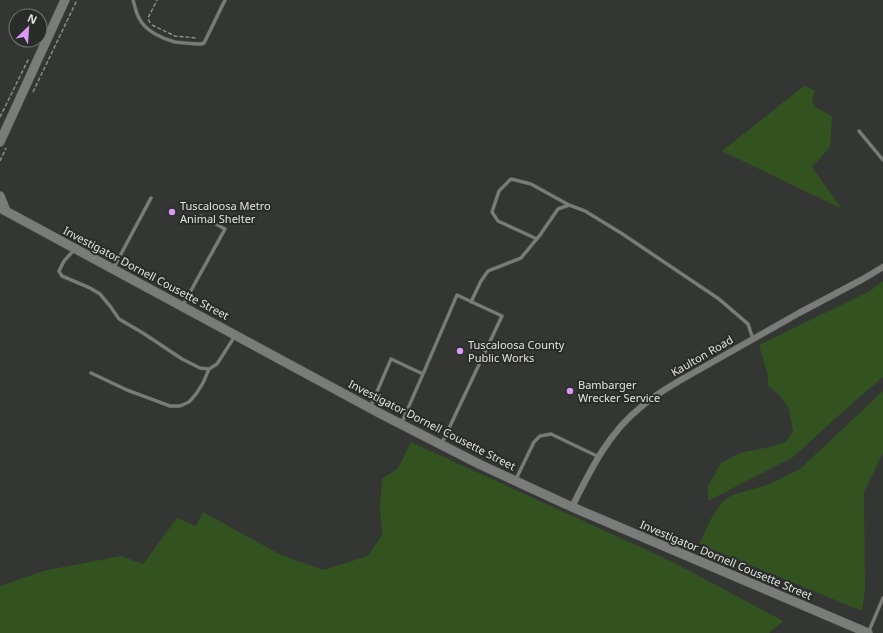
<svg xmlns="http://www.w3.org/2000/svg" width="883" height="633" font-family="'Noto Sans',sans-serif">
	<rect width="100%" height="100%" fill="#343634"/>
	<path fill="#32521f" d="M804 86 815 90 812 99 815 107 832 116 830 147 812 167 842 209 722 151Z
		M883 281V377L856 400 793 457 708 501V486L721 463 740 453 774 446 786 442 793 431 789 409 780 396 768 385V376L759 345 870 291Z
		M883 391V453L864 492 865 590 862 611 699 544 711 519 722 502 732 495 767 485 800 469Z
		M411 442 673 562 783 621 769 633H0V586L43 571 121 556 143 564 177 518 196 526 203 512 279 554 323 570 368 556 382 535 380 507 382 479 398 468Z"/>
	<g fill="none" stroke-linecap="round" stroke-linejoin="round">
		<g stroke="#545553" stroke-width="4">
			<path id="lane" d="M133 0C135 6 136 13 139 18 145 31 163 39 175 42 184 43 192 44 201 44L204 43 205 41 225 0
				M859 131 883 160
				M537 239 498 221 492 212 499 191 511 179 531 184 569 205 585 211 621 233 719 299 748 324 753 339
				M74 250 64 261 59 271 60 273 62 276 90 288 100 294 110 306 119 319 143 333 182 359 200 368 209 369 217 364 235 336
				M114 267 151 198
				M471 302 481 281 488 271 521 258 540 235 558 209 569 205
				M183 305 225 229 201 216
				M91 373 127 390 170 406H180L189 402 196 394 203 383 209 369
				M423 374 457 295 502 316 442 443
				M370 408 391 359 423 374 402 422
				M516 479 534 442 540 436 551 434 599 457
				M869 631 883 598"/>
		</g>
		<g stroke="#545553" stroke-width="7">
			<path id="street" d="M572 507C590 471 608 433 641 407 652 397 666 389 679 381L799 313 863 279 883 267"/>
		</g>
		<g stroke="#545553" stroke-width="10">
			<path id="secondary" d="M0 142 65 0
				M0 196 6 211
				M0 208 383 415 481 465 572 507 868 633"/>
		</g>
		<path stroke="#8c8d8b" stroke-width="1.5" stroke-dasharray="4 2" stroke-linecap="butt" d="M150 23 148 18 157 0
			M152 25 175 36 196 38
			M33 92 77 0
			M0 117 29 58
			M0 161 6 148"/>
		<use href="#lane" stroke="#7a7c79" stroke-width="3"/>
		<use href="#street" stroke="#7a7c79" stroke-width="6"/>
		<use href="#secondary" stroke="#7a7c79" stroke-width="9"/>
	</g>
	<g fill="#da9af6" stroke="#2a2c2a" stroke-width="1.5">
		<circle cx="172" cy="212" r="4"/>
		<circle cx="460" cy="351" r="4"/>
		<circle cx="570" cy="391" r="4"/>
	</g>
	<g text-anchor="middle" stroke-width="4" stroke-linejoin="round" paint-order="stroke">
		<g font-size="11" fill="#e3e4e2" stroke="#2a2c2a" text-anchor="start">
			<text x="180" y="210">Tuscaloosa Metro<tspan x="180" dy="13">Animal Shelter</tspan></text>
			<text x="468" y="349">Tuscaloosa County<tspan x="468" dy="13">Public Works</tspan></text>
			<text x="578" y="389">Bambarger<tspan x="578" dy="13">Wrecker Service</tspan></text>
		</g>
		<g font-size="11" fill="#e3e4e2" stroke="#2a2c2a">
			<text transform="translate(146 273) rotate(28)" y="4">Investigator Dornell Cousette Street</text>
			<text transform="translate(702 356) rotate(-30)" y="4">Kaulton Road</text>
			<text transform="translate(432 425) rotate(27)" y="4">Investigator Dornell Cousette Street</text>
			<text transform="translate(726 560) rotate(23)" y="4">Investigator Dornell Cousette Street</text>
		</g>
	</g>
	<g transform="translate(28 28) rotate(25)"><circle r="19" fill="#2a2c2a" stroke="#747674"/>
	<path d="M0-3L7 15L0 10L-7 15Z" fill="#da9af6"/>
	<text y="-6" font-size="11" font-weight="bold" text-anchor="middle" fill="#e3e4e2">N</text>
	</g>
</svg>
